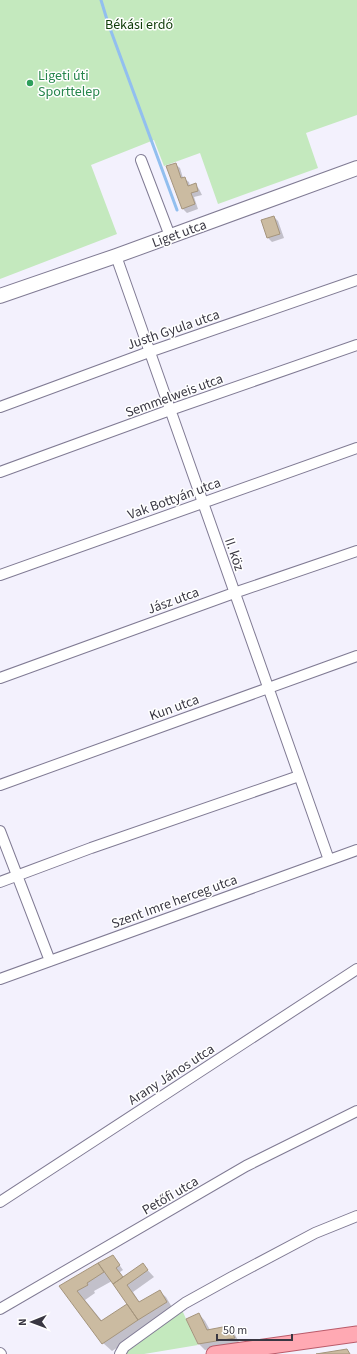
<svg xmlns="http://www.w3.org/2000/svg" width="357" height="1354" font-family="'Source Sans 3',sans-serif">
	<rect width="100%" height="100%" fill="#f3f1fd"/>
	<path fill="#c4e9be" d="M0 0H357V115L306 133 318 168 218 204 200 153 164 166 154 140 91 165 117 234 0 279Z
		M182 1310 198 1345 144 1354H125V1352Z"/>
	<path fill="#0003" fill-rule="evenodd" d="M175 164 180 168 183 178 189 182 190 186 195 184 199 189 202 195 194 197 198 209 187 213 182 208Z
		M274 217 278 221 284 238 272 242 268 238Z
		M113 1256 123 1270 120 1272 123 1277 142 1264 154 1277 133 1292 140 1303 159 1291 166 1297 173 1309 146 1329 112 1351 103 1343 61 1287ZM112 1281 128 1304 102 1321 85 1300 95 1293 94 1291Z
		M199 1314 205 1321 210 1330 228 1327 234 1333 240 1344 205 1350 199 1344Z"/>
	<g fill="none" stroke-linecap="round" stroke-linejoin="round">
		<path stroke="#92bfef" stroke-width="3" d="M101 0 108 23 177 210"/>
	</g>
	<path fill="#cbbba1" stroke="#a5957d" d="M176 163 181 178 185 177 188 186 196 183 198 191 191 193 195 204 182 209 166 166Z
		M274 216 280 234 267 238 261 220Z
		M113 1255 120 1265 116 1268 123 1277 113 1284 98 1263Z
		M98 1263 104 1272 87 1283 88 1285 77 1291 101 1321 127 1304 138 1320 102 1344 59 1286Z
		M143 1263 148 1270 127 1285 139 1302 160 1290 167 1302 138 1320 113 1284Z
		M199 1313 207 1330 228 1326 235 1338 198 1344 186 1319Z
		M347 1349 350 1354H316Z"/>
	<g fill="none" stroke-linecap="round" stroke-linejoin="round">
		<g stroke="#807b94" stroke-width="12">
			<path id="minor" d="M141 160 170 236
				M116 256 329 860
				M0 407 149 352 357 280
				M0 472 170 410 357 345
				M0 575 357 448
				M0 678 234 593 357 551
				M0 785 357 656
				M0 831 50 961
				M0 882 91 848 299 776
				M0 979 357 850
				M0 1202 357 969
				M0 1309 246 1166 357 1111
				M0 1353 1 1354
				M120 1354 124 1347 185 1303 232 1277 315 1233 357 1216"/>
		</g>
		<g stroke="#807b94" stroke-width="16">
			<path id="secondary" d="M0 296 116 256 357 168"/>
		</g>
		<g stroke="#ba5b6a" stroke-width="17">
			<path id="primary" d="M214 1354 357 1334"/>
		</g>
		<use href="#minor" stroke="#fff" stroke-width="10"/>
		<use href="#secondary" stroke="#fff" stroke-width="14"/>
		<use href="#primary" stroke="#ffa9b3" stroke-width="15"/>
	</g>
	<circle fill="#2e9e5b" stroke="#fff" stroke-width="1.5" cx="30" cy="83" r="4"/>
	<g text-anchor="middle" stroke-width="3" stroke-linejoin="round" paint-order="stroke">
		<g font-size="14" fill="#0f3c09" stroke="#fff">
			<text x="139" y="29">Békási erdő</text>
		</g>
		<g font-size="14" fill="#27864d" stroke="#fff" text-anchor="start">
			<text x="38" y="80">Ligeti úti<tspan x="38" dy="16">Sporttelep</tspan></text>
		</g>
		<g font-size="14" fill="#393742" stroke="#fff">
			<text transform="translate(179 233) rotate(-20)" y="5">Liget utca</text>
			<text transform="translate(173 329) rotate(-19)" y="5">Justh Gyula utca</text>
			<text transform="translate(174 395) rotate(-20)" y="5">Semmelweis utca</text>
			<text transform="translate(174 498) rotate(-20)" y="5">Vak Bottyán utca</text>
			<text transform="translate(235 554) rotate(71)" y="5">II. köz</text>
			<text transform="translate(173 600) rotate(-20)" y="5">Jász utca</text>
			<text transform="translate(174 707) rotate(-20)" y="5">Kun utca</text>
			<text transform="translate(174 901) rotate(-20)" y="5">Szent Imre herceg utca</text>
			<text transform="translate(171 1074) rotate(-33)" y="5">Arany János utca</text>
			<text transform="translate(170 1195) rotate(-30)" y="5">Petőfi utca</text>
		</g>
	</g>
	<g transform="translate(32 1322) rotate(269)" stroke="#ffffff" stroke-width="3" paint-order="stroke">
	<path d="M0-3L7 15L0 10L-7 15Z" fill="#393742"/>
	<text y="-6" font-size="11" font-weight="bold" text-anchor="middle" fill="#393742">N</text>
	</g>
	<path d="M217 1334v6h75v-6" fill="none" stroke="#393742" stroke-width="2"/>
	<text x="223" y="1334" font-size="12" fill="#393742" stroke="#ffffff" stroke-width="3" paint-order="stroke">50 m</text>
</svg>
